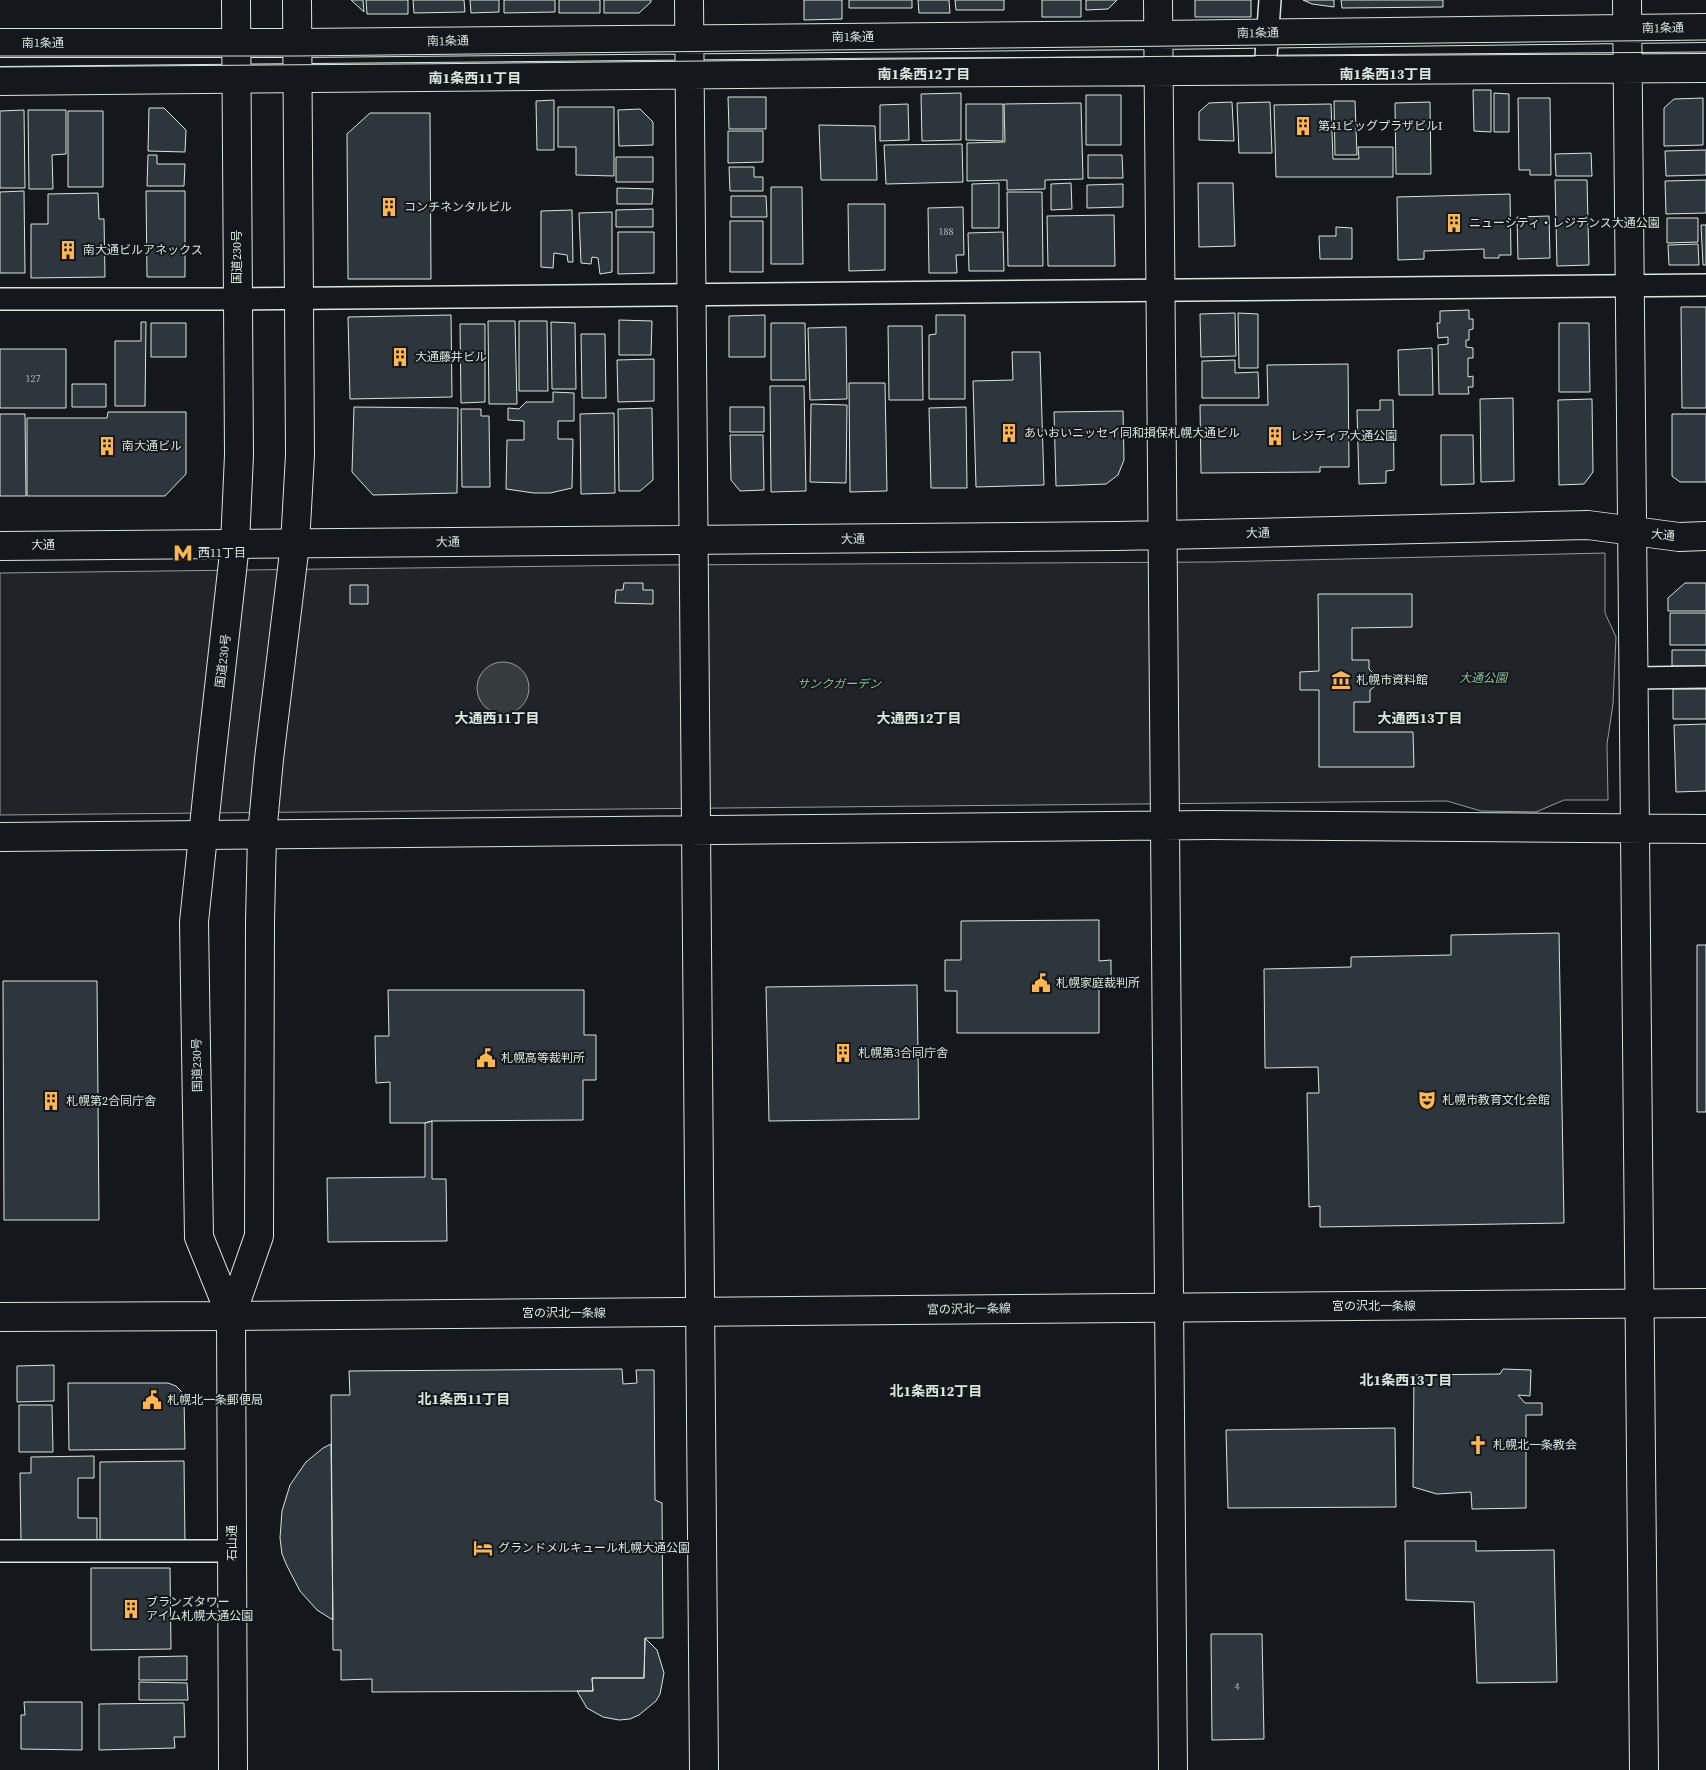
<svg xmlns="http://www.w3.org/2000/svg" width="1706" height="1770" font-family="'Source Serif 4','Noto Sans JP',serif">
	<rect width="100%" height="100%" fill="#14181c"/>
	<path fill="#202428" stroke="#939e99" d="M1605 553V613L1616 637 1613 704 1607 744 1608 800H1564L1536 812 1481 811 1447 801 0 815V573L653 565 1214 562Z"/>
	<path fill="#363b3e" stroke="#939e99" d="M477 688a26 26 0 1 1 52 0a26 26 0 1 1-52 0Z"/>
	<path fill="#2c363c" stroke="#d8e6dc" d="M351 0H363L364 12Z
		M366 0H408V14H367Z
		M413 0H464L465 12 414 13Z
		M470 0H499V12L471 13Z
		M504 0H555V12L504 13Z
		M559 0H600V13H559Z
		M604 0H651V2L639 13H604Z
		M804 0H842V19L804 20Z
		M849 0H912V8H849Z
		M918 0H949L950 13H919Z
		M955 0H1004V10H956Z
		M1042 0H1081V17H1042Z
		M1086 0H1117L1108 9 1086 10Z
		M1195 0H1251V17H1195Z
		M1303 0H1334V7L1312 4Z
		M1341 0H1443V7L1342 8Z
		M1473 90H1491V132L1474 131Z
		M961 93V140L922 141 921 94Z
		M1494 93 1509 94V132H1494Z
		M1086 95H1121V145H1086Z
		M728 97H766V129H729Z
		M1518 98H1550L1551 175H1530V170H1519Z
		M1703 98V145L1664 146V108L1674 99Z
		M554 100V150H537L536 101Z
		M1334 101H1355L1357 155H1335Z
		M1232 102 1234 141 1199 140V112L1209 103Z
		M1270 102 1272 153H1239L1237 103Z
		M1430 102 1431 174H1396L1395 103Z
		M1081 103 1083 179 1045 180V189L1007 190V180L967 181V143L1005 142 1004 104Z
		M908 104 909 140 880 141V105Z
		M966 104H1003V141L966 140Z
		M1331 104 1333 159H1359L1358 147H1393V177H1276L1274 105Z
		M558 107H614V176L576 175V147H558Z
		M149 108H164L186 130 185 152 148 151Z
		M640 109 653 122V145L619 146 618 110Z
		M24 110 25 188H0V111Z
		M28 110H66V154L52 155 53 189H29Z
		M68 111H103V187H68Z
		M370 113H430L431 279H348L347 134Z
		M819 125 875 126 877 180H821Z
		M728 131H763V162L728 163Z
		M962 144 963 182 886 184 884 145Z
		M1706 150V175L1666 176 1665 151Z
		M1591 153 1592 176H1556L1555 154Z
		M148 155H157V164H185L184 186H147Z
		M1088 155H1122L1123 178H1088Z
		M616 157H653V182H616Z
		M729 167H754V177H763V191H730Z
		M1555 180H1587L1589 265 1557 266Z
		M1706 180V213L1666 214 1665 181Z
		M999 183V228H972V184Z
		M1071 183 1072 209 1051 210V184Z
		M1198 183H1233L1235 246 1199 247Z
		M1123 184V207L1087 208V185Z
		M771 187H802L803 264H771Z
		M617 188 653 189 652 204H617Z
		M24 191 25 273H0V192Z
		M146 191H185V277H147Z
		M1007 192H1042L1043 266H1008Z
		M98 193 99 219H104L105 277 31 278V224H48V194Z
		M1510 194 1511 255H1499V258H1484V249L1424 251V259L1398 260 1397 197Z
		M731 196H766L767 217H731Z
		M848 204H885V270L849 271Z
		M963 207 964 255H956L957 273H929L928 208Z
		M653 209V227H616V210Z
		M572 210 573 262H568L567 255 554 253 553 268 541 267V211Z
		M612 212V272L600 274 598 258 592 257 591 264 581 263 579 213Z
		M1114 215 1115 266H1048L1047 216Z
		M1549 216 1550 258 1518 259 1517 217Z
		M1667 218H1698V242L1667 243Z
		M730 221H763V272H730Z
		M1701 225H1706V265H1703Z
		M1336 227 1352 228V259H1320L1319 236H1336Z
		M618 232H654V273L618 274Z
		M1003 232 1004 271H969L968 233Z
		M1698 244 1699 265H1669L1668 245Z
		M1681 307H1706V408H1682Z
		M1469 310V319H1473V329L1469 330V340H1466V347L1473 348V358H1468V377L1473 376V387H1468L1469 394H1439L1438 345 1448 344V337L1438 338 1437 323H1440V311Z
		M1235 313 1236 356 1201 357 1200 314Z
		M1238 313 1258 314V368H1239Z
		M451 315 452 397 350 399 348 317Z
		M765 315V357H729V316Z
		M936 315H965V399H929V335L936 334Z
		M619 320 652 321 651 355H619Z
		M488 321H515L517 404H489Z
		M519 321H547L548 391H519Z
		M141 322H146L145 406H115V341H141Z
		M551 322 575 323 576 389H552Z
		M151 323H186V357H151Z
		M771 323H805L806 380H771Z
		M1559 323H1589L1590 392H1559Z
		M460 324H485V402L461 403Z
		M888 326H922L923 400H889Z
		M846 327 847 399 810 400 808 328Z
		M581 334H605L606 398H582Z
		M1432 348 1433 395H1399L1398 350Z
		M0 349H66V408H0Z
		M1012 352H1040L1044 485 976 487 973 381 1013 380Z
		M654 359V401L618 402 617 360Z
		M1235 360V373L1258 372 1259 398H1202V361Z
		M1348 364 1349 467H1320V472L1201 473 1200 405H1268L1267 365Z
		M849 383H885L887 491 850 492Z
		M72 384H106V407H72Z
		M770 386H804L806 491 771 492Z
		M553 392 574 393V421H558V439H573L572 488 550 493H534L506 489 507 440H524V421L508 420V408L519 409 526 402H553Z
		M1513 398 1514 481 1481 482 1480 399Z
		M1592 399 1593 472 1584 484 1559 485 1558 400Z
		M1380 400H1393L1394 470 1386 471V483L1359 484 1357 410H1380Z
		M811 404 847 405 846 483 810 482Z
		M354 407 458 408 457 493 373 495 352 472Z
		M730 407H764V432H730Z
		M966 407 967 488H931L929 408Z
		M652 408 653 480 640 491H619L618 409Z
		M461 409H481V416H489L490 487H462Z
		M1123 411 1124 460 1118 475 1106 484 1056 486 1054 412Z
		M108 412H186V474L165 496H27V418H107Z
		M614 413 615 493 581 494 580 414Z
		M0 414H25L26 496H0Z
		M1672 414H1706V482H1680L1672 476Z
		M730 435H763L764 490 740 491 731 480Z
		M1441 435H1473L1474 484 1441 485Z
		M624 583H643V590H653V604L615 603 616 590H623Z
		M1685 583H1706V611H1668V598Z
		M350 585H368V604H350Z
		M1318 594H1412V627L1352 628V660H1369V669L1374 674 1375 682 1374 687 1370 690V702H1354V732H1413L1414 767H1319V690H1300V672L1319 671Z
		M1670 613H1706V645H1670Z
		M1672 650H1706V666H1672Z
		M1673 689H1706V719H1673Z
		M1706 724V791L1676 792 1674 725Z
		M1099 920V961L1111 960V987H1099V1033H957V991H945V960H961V921Z
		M1559 933 1564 1223 1320 1227V1206L1309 1207 1307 1093H1319L1318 1067 1265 1068 1264 969 1351 967V957L1451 955V935Z
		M1697 945H1706V1112H1697Z
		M3 981H97L99 1220H4Z
		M917 985 919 1119 769 1121 766 987Z
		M388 990H584V1035H596V1080H583V1120L432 1121 425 1123H390V1082L376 1083 375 1036H389Z
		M432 1121V1179H446L447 1241 328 1242 327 1178 425 1177V1123Z
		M54 1365V1401L17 1402V1366Z
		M622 1369 623 1384 637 1383 636 1370H654L655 1500 662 1503 663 1638H645L644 1678H592L593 1691 372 1692V1679L341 1680V1650H333L331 1395H350L349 1371Z
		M1503 1369 1531 1370 1530 1396 1518 1395 1525 1403H1542V1415H1526V1508L1472 1509 1471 1492 1437 1494 1413 1487 1414 1375 1500 1374Z
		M68 1383H168L176 1386 181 1391 184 1399 185 1449 69 1450Z
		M19 1405H52L53 1452H19Z
		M1395 1428 1396 1507 1228 1508 1226 1430Z
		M331 1444 333 1620 317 1610 300 1591 287 1566 282 1554 280 1538 282 1511 290 1485 306 1462 323 1448Z
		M94 1456V1478H78V1518H97V1540L21 1541 20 1473H31V1457Z
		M184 1461 185 1543H100V1462Z
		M1405 1541H1476V1551L1554 1550 1557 1682 1477 1683 1474 1602 1406 1600Z
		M91 1568H170L171 1649 91 1650Z
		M1211 1634H1262L1264 1739 1212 1740Z
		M645 1638 657 1650 664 1673 660 1694 656 1701 639 1715 630 1719 619 1720 603 1717 587 1708 577 1691H593L592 1678H644Z
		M187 1656V1680H139V1657Z
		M139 1682 187 1683 188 1700H139Z
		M24 1702H82V1750L21 1749V1715H25Z
		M184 1703 185 1737H174L175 1748 99 1750V1704Z"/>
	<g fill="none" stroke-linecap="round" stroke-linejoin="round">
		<g stroke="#d8e6dc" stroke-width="24">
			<path id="street" d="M1265 71 1270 0
				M0 299H237L1706 285
				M1634 678 1706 677
				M0 1551H232"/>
		</g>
		<g stroke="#d8e6dc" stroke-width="30">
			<path id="secondary" d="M689 0 704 1770
				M1158 0 1173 1770
				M1627 0 1644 1770
				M0 43H297L1158 35 1706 28
				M0 81C569 76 1137 69 1706 68
				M0 546 1117 536 1588 525 1679 537 1706 536
				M0 837 1209 825 1706 829
				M231 1316 233 1770"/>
		</g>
		<g stroke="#d8e6dc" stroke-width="30">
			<path id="primary" d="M231 1316 1706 1303"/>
		</g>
		<g stroke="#d8e6dc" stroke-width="30">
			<path id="highway" d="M231 1316 199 1237 194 922 211 759 235 544 239 455 236 0
				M231 1316 259 1236 260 921 262 835 269 759 295 544 300 455 297 0
				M0 1317 231 1316"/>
		</g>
		<use href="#street" stroke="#14181c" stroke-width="21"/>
		<use href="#secondary" stroke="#14181c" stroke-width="28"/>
		<use href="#primary" stroke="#14181c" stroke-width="28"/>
		<use href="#highway" stroke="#14181c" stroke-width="28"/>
		<path stroke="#d8e6dc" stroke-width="1" d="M0 56H297L1706 40
			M0 67C569 64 1137 55 1706 52"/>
	</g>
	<defs>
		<g id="building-bare" transform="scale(1.5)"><path d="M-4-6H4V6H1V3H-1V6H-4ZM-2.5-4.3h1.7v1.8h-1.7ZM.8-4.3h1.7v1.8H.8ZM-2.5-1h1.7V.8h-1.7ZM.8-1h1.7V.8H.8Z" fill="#ffb74d" stroke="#14181c" stroke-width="2.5" paint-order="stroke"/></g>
		<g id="metro-bare" transform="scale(1.5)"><path d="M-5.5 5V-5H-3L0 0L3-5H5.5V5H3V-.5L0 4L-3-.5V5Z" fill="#ffb74d" stroke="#14181c" stroke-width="2.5" paint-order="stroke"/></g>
		<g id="museum-bare" transform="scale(1.5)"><path d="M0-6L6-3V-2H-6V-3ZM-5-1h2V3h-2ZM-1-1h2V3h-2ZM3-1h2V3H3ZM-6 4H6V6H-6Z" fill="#ffb74d" stroke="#14181c" stroke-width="2.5" paint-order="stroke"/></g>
		<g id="civic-bare" transform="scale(1.5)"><path d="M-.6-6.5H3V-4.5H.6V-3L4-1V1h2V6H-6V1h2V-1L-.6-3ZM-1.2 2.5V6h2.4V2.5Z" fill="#ffb74d" stroke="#14181c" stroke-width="2.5" paint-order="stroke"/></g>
		<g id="theatre-bare" transform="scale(1.5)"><path d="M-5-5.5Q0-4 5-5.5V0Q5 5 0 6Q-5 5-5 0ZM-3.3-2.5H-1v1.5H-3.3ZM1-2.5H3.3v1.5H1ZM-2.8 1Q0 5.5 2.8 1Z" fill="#ffb74d" stroke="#14181c" stroke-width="2.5" paint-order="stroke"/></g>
		<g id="church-bare" transform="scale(1.5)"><path d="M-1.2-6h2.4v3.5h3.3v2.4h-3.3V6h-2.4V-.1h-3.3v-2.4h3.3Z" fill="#ffb74d" stroke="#14181c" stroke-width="2.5" paint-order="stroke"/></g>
		<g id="hotel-bare" transform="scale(1.5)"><path d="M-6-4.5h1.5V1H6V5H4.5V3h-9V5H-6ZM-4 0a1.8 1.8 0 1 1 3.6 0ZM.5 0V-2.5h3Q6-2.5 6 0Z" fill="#ffb74d" stroke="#14181c" stroke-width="2.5" paint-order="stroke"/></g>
	</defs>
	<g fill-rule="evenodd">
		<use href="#building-bare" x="1303" y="126"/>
		<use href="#building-bare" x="389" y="207"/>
		<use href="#building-bare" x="1454" y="223"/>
		<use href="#building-bare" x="68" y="250"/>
		<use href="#building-bare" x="400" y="357"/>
		<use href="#building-bare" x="1009" y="433"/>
		<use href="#building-bare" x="1275" y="436"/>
		<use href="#building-bare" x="107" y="446"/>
		<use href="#metro-bare" x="183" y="553"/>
		<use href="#museum-bare" x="1341" y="680"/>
		<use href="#civic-bare" x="1041" y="983"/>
		<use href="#building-bare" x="843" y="1053"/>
		<use href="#civic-bare" x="486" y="1058"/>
		<use href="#theatre-bare" x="1427" y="1100"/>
		<use href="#building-bare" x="51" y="1101"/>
		<use href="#civic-bare" x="152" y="1400"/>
		<use href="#church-bare" x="1478" y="1445"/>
		<use href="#hotel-bare" x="483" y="1548"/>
		<use href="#building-bare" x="131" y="1609"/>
	</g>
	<g text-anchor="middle" stroke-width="4" stroke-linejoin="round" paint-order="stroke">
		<g font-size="10" fill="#adbab4">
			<text x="946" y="235">188</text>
			<text x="33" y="382">127</text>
			<text x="1237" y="1690">4</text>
		</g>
		<g font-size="12" fill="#d8e6dc" stroke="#14181c">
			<text transform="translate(1663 28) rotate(-1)" y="4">南1条通</text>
			<text transform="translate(1258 33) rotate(-1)" y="4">南1条通</text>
			<text x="853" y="41">南1条通</text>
			<text transform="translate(448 41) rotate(-1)" y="4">南1条通</text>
			<text x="43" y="47">南1条通</text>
			<text transform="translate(237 257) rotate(-90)" y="4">国道230号</text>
			<text transform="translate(1258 533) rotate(-1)" y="4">大通</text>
			<text transform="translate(1663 535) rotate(6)" y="4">大通</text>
			<text transform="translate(853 539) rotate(-1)" y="4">大通</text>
			<text transform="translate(448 542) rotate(-1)" y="4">大通</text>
			<text x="43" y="549">大通</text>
			<text transform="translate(223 661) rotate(-83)" y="4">国道230号</text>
			<text transform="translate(197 1065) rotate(-91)" y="4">国道230号</text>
			<text x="1374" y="1310">宮の沢北一条線</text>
			<text transform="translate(969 1309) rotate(-1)" y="4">宮の沢北一条線</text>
			<text x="564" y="1317">宮の沢北一条線</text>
			<text transform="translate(232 1543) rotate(-90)" y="4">石山通</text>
		</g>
		<g font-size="12" fill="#d8e6dc" stroke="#14181c" text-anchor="start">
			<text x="1318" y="130">第41ビッグプラザビルI</text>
			<text x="404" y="211">コンチネンタルビル</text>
			<text x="1469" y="227">ニューシティ・レジデンス大通公園</text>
			<text x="83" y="254">南大通ビルアネックス</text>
			<text x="415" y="361">大通藤井ビル</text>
			<text x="1024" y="437">あいおいニッセイ同和損保札幌大通ビル</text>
			<text x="1290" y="440">レジディア大通公園</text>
			<text x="122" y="450">南大通ビル</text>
			<text x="198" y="557">西11丁目</text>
			<text x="1356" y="684">札幌市資料館</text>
			<text x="1056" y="987">札幌家庭裁判所</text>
			<text x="858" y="1057">札幌第3合同庁舎</text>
			<text x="501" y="1062">札幌高等裁判所</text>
			<text x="1442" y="1104">札幌市教育文化会館</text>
			<text x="66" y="1105">札幌第2合同庁舎</text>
			<text x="167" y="1404">札幌北一条郵便局</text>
			<text x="1493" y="1449">札幌北一条教会</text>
			<text x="498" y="1552">グランドメルキュール札幌大通公園</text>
			<text x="146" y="1606">ブランズタワー<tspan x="146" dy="14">アイム札幌大通公園</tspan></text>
		</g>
		<g font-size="12" font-style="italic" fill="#8ac095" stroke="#14181c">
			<text x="1483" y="682">大通公園</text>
			<text x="839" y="688">サンクガーデン</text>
		</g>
		<g font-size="14" font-weight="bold" fill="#d8e6dc" stroke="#14181c">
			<text x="924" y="79">南1条西12丁目</text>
			<text x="1386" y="79">南1条西13丁目</text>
			<text x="475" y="83">南1条西11丁目</text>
			<text x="497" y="723">大通西11丁目</text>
			<text x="919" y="723">大通西12丁目</text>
			<text x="1420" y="723">大通西13丁目</text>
			<text x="1406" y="1385">北1条西13丁目</text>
			<text x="936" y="1396">北1条西12丁目</text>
			<text x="464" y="1404">北1条西11丁目</text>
		</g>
	</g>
</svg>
